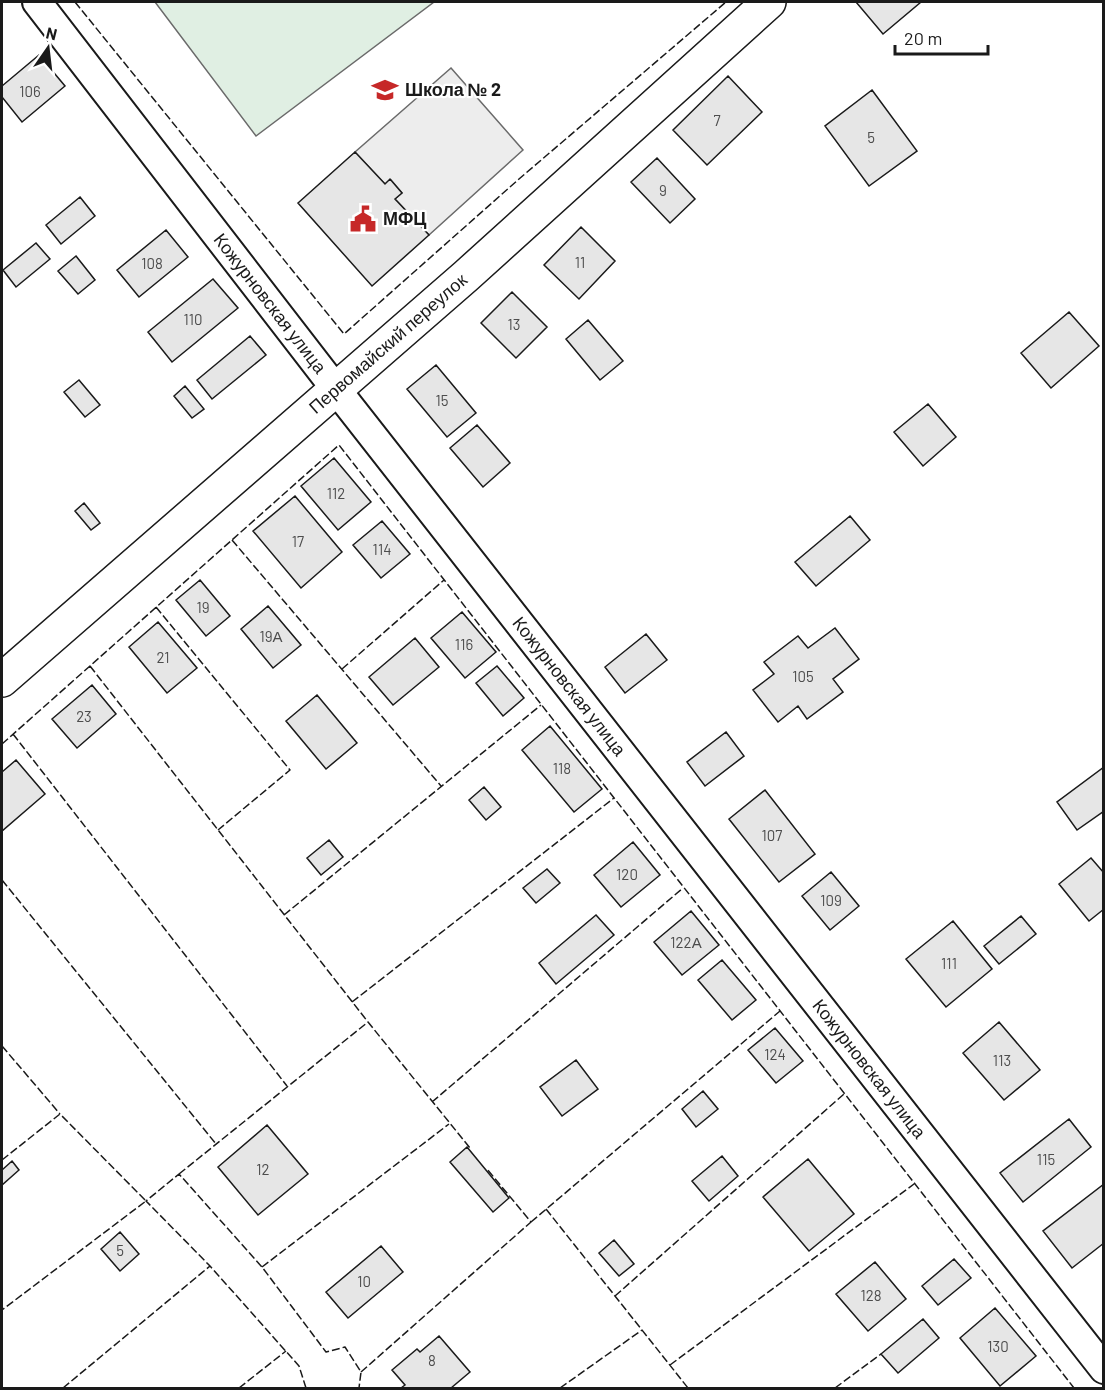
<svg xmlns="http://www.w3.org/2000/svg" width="1105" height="1390" font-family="Barlow,sans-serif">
	<rect width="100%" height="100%" fill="#fff"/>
	<path fill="#e0efe3" stroke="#6a6a6a" stroke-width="1.5" d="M155 2H434L256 136Z"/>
	<path fill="#ededed" stroke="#6a6a6a" stroke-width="1.5" d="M451 68 523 150 429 235 395 199 402 193 391 180 385 184 355 152Z"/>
	<path fill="#e6e6e6" stroke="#1a1a1a" stroke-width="1.5" d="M856 2H921L883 34Z
		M39 55 65 86 22 122 2 97V86Z
		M728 76 762 112 707 165 673 130Z
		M872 90 917 151 869 186 825 126Z
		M355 152 385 184 390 179 402 193 395 199 429 235 372 286 298 203Z
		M657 158 695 199 670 223 631 182Z
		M80 197 95 216 61 244 46 225Z
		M581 227 615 261 579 299 544 265Z
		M166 230 188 257 139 297 117 270Z
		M36 243 50 259 16 287 3 270Z
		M76 256 95 280 78 294 58 271Z
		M213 279 238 308 172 362 148 332Z
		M512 292 547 327 516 358 481 323Z
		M1069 312 1099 346 1051 388 1021 353Z
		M588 320 623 361 600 380 566 339Z
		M250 336 266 355 212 399 197 380Z
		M436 365 476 413 447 437 407 389Z
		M79 380 100 405 85 417 64 392Z
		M185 386 204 409 192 418 174 396Z
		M928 404 956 437 923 466 894 432Z
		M477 425 510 463 483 487 450 448Z
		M334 458 371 502 338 530 301 486Z
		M295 496 342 552 301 588 253 531Z
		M84 503 100 523 91 530 75 511Z
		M850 516 870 540 816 586 795 562Z
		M382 521 410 554 381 578 353 545Z
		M200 580 230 616 206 636 176 600Z
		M268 606 301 645 273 668 241 629Z
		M462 612 496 652 465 678 431 638Z
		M158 622 197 668 167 693 129 647Z
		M835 628 859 659 833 679 843 692 807 719 798 706 778 722 753 690 774 674 764 662 798 636 808 648Z
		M646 634 667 660 625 693 605 667Z
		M415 638 439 667 393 705 369 677Z
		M497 666 524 698 503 716 476 683Z
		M92 685 116 714 77 748 52 719Z
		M317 695 357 743 326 769 286 721Z
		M550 726 602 789 574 812 522 750Z
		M726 732 744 756 705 786 687 762Z
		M16 760 45 794 2 831V772Z
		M1104 767V811L1077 830 1057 802Z
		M484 787 501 807 486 820 469 800Z
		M765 790 815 854 779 882 729 819Z
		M329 840 343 857 321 875 307 858Z
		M633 842 660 875 621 907 594 875Z
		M1091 858 1104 873V909L1089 921 1059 884Z
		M547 869 560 883 536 903 523 888Z
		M831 872 859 906 830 930 802 896Z
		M691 911 719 945 682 975 654 942Z
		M596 915 614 935 556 984 539 963Z
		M1021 916 1036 934 999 964 984 946Z
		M953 921 992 969 946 1007 906 959Z
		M722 960 756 1000 732 1020 698 980Z
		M999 1022 1040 1070 1004 1100 963 1053Z
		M775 1028 803 1061 776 1083 748 1050Z
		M576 1060 598 1089 562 1116 540 1087Z
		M703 1091 718 1109 696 1127 682 1109Z
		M1069 1119 1091 1147 1023 1202 1000 1173Z
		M267 1125 308 1174 258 1215 218 1167Z
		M467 1147 509 1198 493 1212 450 1162Z
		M722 1156 738 1176 709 1201 692 1181Z
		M808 1159 854 1214 809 1251 763 1197Z
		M12 1161 19 1170 2 1185V1170Z
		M1104 1184V1243L1072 1268 1043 1231Z
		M120 1232 139 1254 120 1271 101 1249Z
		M614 1240 634 1264 619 1276 599 1253Z
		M381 1246 403 1272 348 1318 326 1292Z
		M954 1259 971 1278 938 1305 922 1286Z
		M875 1262 906 1299 868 1331 836 1294Z
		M995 1308 1036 1356 1000 1386 960 1338Z
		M923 1319 939 1338 898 1373 881 1354Z
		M439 1336 470 1372 451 1388H401L405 1385 392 1370 417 1349 420 1352Z"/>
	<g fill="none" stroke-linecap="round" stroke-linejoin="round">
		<g stroke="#1a1a1a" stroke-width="32">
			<g id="street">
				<path id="s1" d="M37 2 335 388 1104 1369"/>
			</g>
		</g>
		<g stroke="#1a1a1a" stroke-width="36">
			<g id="secondary">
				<path id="s2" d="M2 680 466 276 769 2"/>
			</g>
		</g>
		<use href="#street" stroke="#fff" stroke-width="28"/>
		<use href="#secondary" stroke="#fff" stroke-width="33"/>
		<path stroke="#1a1a1a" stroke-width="1.5" stroke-dasharray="8 3" stroke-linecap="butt" d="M75 2 344 334 519 179 726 2
			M232 540 441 786
			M156 607 290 770 218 830
			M90 666 368 1022
			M342 669 444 580
			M13 734 287 1086
			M2 744 339 445 1074 1388
			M2 880 216 1144
			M284 915 541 705
			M352 1002 614 798
			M2 1046 60 1114
			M432 1102 683 888
			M2 1160 60 1114 146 1201 2 1310
			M179 1174 368 1022 470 1148
			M546 1209 688 1388
			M531 1222 780 1011
			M262 1267 449 1124
			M615 1296 844 1094
			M670 1365 914 1184
			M361 1372 531 1222 487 1169
			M63 1388 210 1266
			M239 1388 286 1351
			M306 1388 299 1366 210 1266 146 1201 179 1174 262 1267 326 1352 345 1347 361 1372 359 1388
			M560 1388 642 1330
			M835 1388 881 1354"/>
	</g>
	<defs>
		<g id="school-bare" transform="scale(2.07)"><path d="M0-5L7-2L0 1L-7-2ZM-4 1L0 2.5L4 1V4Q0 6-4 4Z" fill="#c62828" stroke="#fff" stroke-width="2.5" paint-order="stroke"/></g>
		<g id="civic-bare" transform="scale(2.07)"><path d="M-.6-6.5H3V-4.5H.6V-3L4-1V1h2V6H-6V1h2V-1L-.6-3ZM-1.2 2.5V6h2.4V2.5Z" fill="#c62828" stroke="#fff" stroke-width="2.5" paint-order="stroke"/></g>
	</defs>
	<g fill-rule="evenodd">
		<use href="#school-bare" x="385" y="90"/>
		<use href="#civic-bare" x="363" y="219"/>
	</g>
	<g text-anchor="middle" stroke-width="4.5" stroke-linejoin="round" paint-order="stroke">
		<g font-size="15" fill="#4d4d4d">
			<text x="30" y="97">106</text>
			<text x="717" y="126">7</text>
			<text x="871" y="143">5</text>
			<text x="663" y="196">9</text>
			<text x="580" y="268">11</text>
			<text x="152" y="269">108</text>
			<text x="193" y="325">110</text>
			<text x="514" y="330">13</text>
			<text x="442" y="406">15</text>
			<text x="336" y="499">112</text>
			<text x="298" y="547">17</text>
			<text x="382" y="555">114</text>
			<text x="203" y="613">19</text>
			<text x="271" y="642">19А</text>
			<text x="464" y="650">116</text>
			<text x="163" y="663">21</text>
			<text x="803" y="682">105</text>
			<text x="84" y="722">23</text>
			<text x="562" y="774">118</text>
			<text x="772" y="841">107</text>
			<text x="627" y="880">120</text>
			<text x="831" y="906">109</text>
			<text x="686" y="948">122А</text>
			<text x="949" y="969">111</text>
			<text x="775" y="1060">124</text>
			<text x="1002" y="1066">113</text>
			<text x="1046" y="1165">115</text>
			<text x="263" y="1175">12</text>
			<text x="120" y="1256">5</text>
			<text x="364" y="1287">10</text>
			<text x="871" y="1301">128</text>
			<text x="998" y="1352">130</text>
			<text x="432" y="1366">8</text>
		</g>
		<g font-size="18" font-weight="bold" fill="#1a1a1a" stroke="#fff" text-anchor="start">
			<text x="405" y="96">Школа № 2</text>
			<text x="383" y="225">МФЦ</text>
		</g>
		<g font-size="18" fill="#1a1a1a" stroke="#fff">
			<text dy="6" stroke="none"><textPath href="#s1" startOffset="381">Кожурновская улица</textPath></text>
			<text dy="6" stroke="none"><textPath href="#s2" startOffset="512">Первомайский переулок</textPath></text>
			<text dy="6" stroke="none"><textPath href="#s1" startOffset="867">Кожурновская улица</textPath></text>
			<text dy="6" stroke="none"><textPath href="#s1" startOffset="1353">Кожурновская улица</textPath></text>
		</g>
	</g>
	<rect width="1105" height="1390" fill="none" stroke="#1a1a1a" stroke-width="6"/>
	<g transform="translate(48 48) rotate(14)" stroke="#ffffff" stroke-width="4.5" paint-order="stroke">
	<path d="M0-4.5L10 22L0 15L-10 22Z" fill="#1a1a1a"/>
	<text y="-9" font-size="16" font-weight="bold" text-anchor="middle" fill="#1a1a1a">N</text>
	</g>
	<path d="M895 45v9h93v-9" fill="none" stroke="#1a1a1a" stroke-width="3"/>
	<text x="904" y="45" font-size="18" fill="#1a1a1a" stroke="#ffffff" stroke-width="4.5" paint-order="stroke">20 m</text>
</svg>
